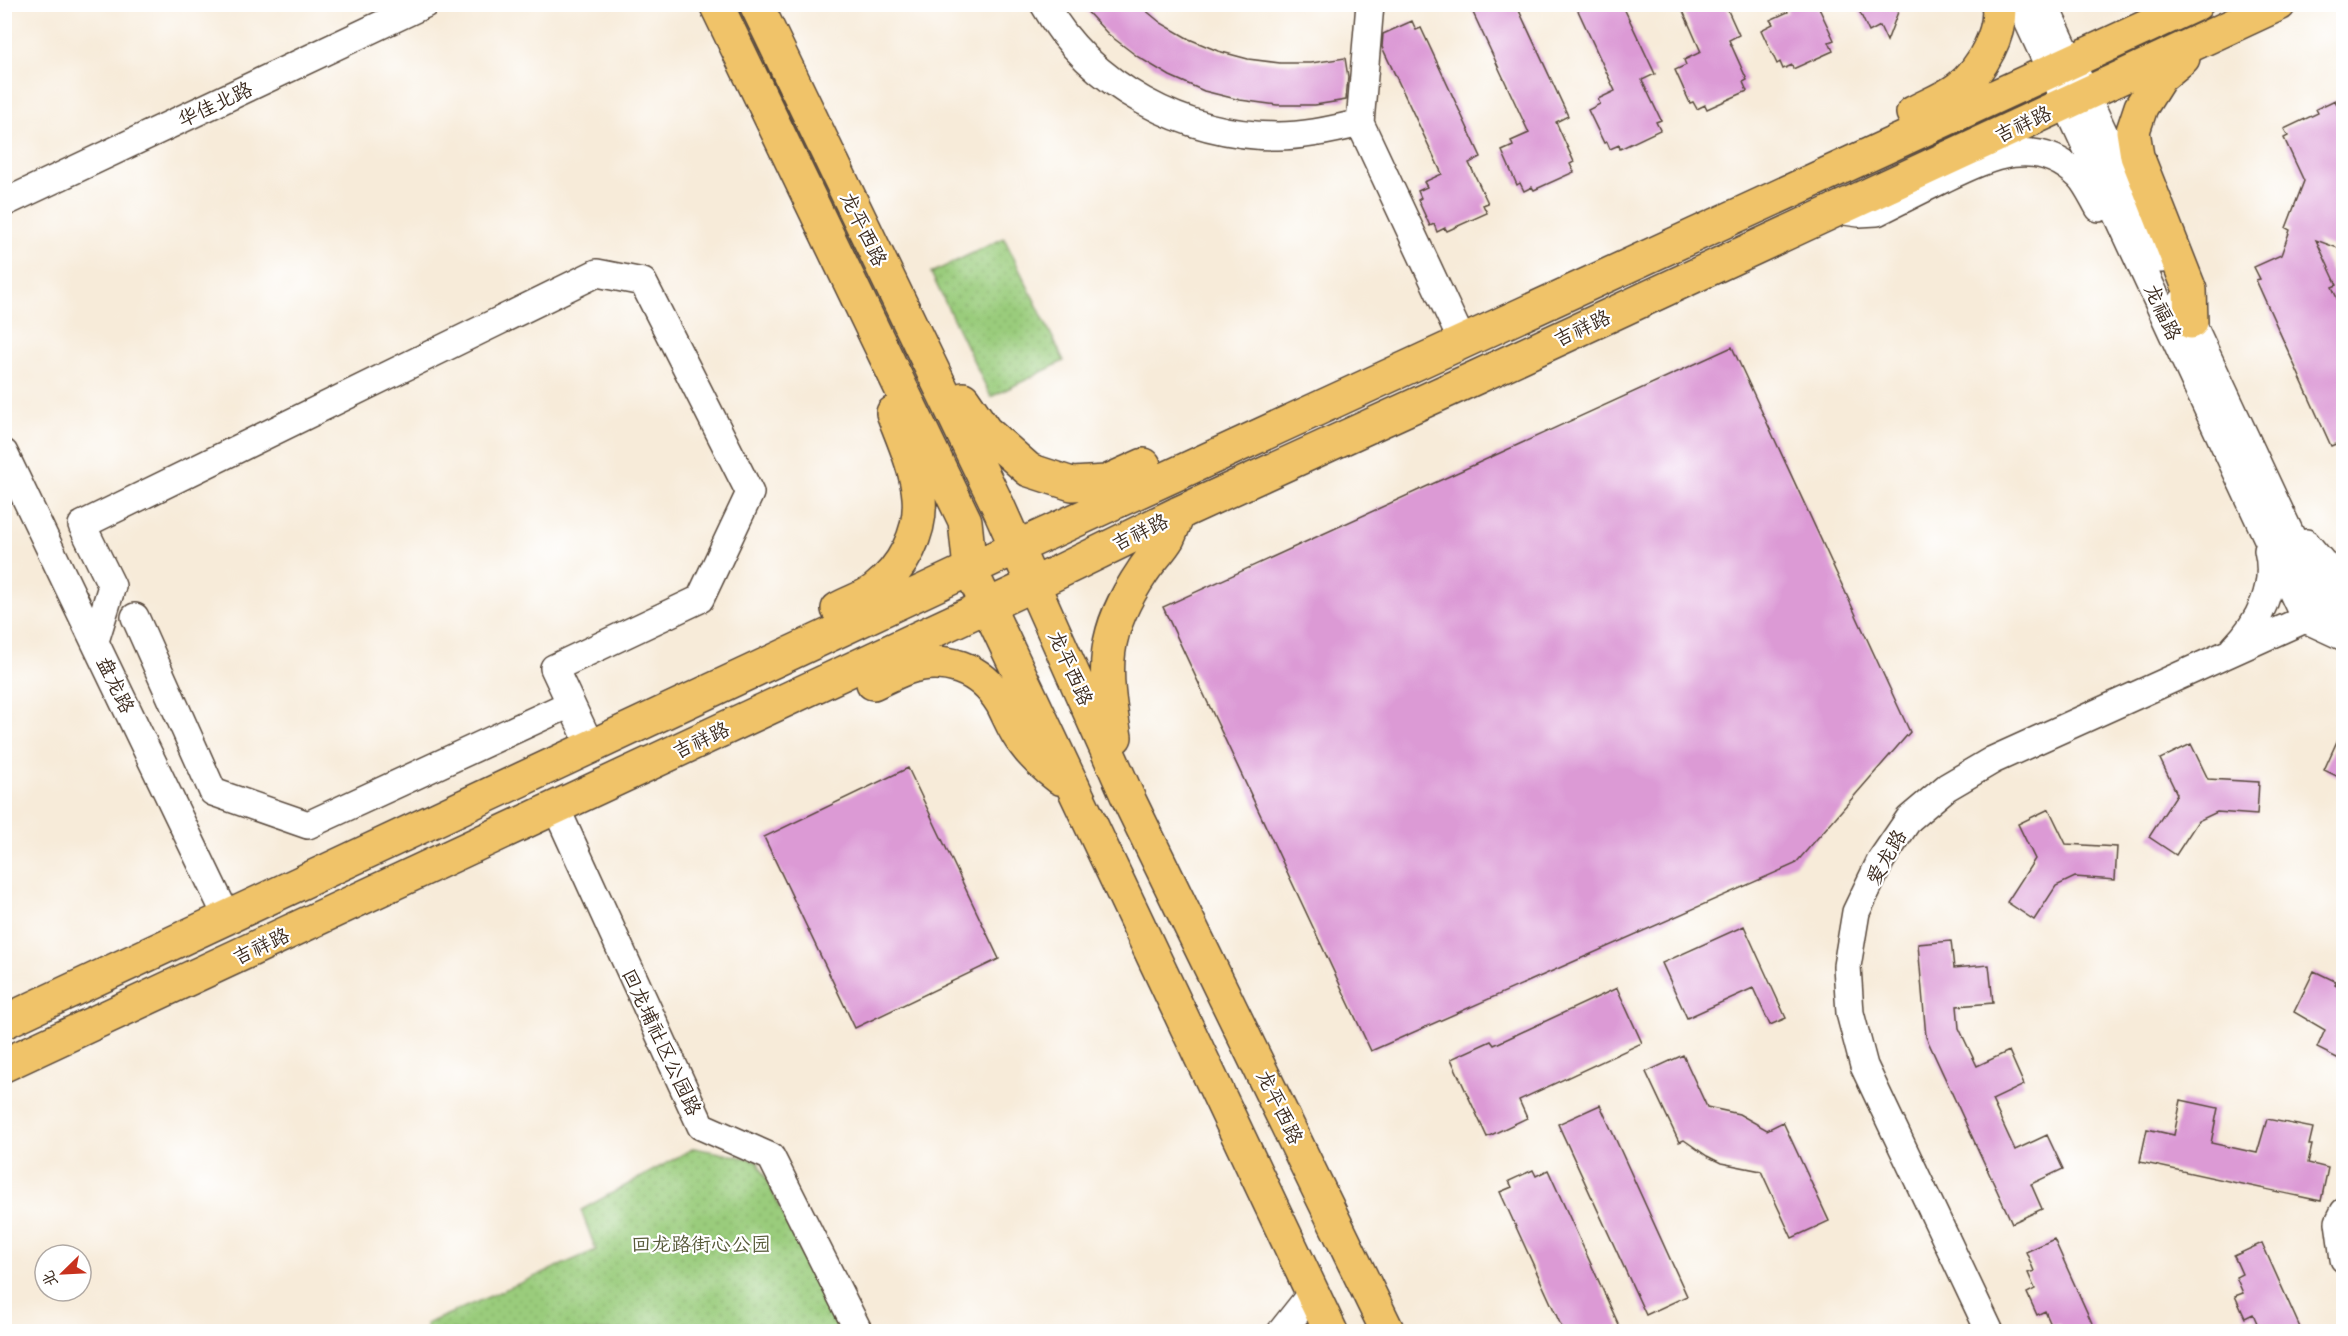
<svg xmlns="http://www.w3.org/2000/svg" width="2348" height="1336" font-family="'Gochi Hand','LXGW WenKai TC',sans-serif">
	<defs>
		<pattern id="park-dots" width="8" height="8" patternUnits="userSpaceOnUse" patternTransform="scale(1.5)"><rect width="8" height="8" fill="#9acc7c"/><path d="M2 2h.1M6 6h.1" fill="none" stroke="#86af6b" stroke-width="1.8" stroke-linecap="round"/></pattern>
	</defs>
	<rect width="100%" height="100%" fill="#fff"/>
	<filter id="ink" filterUnits="userSpaceOnUse"><feTurbulence type="fractalNoise" baseFrequency=".0167" numOctaves="2"/><feDisplacementMap in="SourceGraphic" scale="12" xChannelSelector="R" yChannelSelector="G"/><feConvolveMatrix kernelMatrix="1 2 1 2 8 2 1 2 1" color-interpolation-filters="sRGB"/></filter>
	<filter id="wash" filterUnits="userSpaceOnUse"><feTurbulence type="fractalNoise" baseFrequency=".008" numOctaves="4" result="noise"/><feDisplacementMap in="SourceGraphic" scale="24" xChannelSelector="R" yChannelSelector="G"/><feGaussianBlur stdDeviation="1.35" result="paint"/><feColorMatrix in="noise" values="0 0 0 0 0 0 0 0 0 0 0 0 0 0 0 0 0 1.4 0 .05"/><feComposite in="paint" operator="in"/></filter>
	<g filter="url(#wash)">
		<rect width="100%" height="100%" fill="#f7ebd9"/>
		<path fill="url(#park-dots)" stroke="#6a7b4d" stroke-width="1.5" d="M1004 238 1064 361 991 397 931 273Z
			M694 1148 757 1160 839 1331 428 1332 426 1324 596 1250 581 1210Z"/>
		<g id="blocks">
			<path fill="#dc9ad5" d="M1080 4H1138L1161 23 1189 39 1218 51 1248 59 1280 63H1311L1345 58 1348 77 1346 100 1315 105H1277L1240 100 1204 91 1170 76 1138 57 1108 34Z
				M1469 4H1516L1568 116 1556 122 1574 162 1570 164 1574 172 1534 190 1532 187 1524 191 1520 183 1517 185 1502 151 1513 146 1511 141 1529 133Z
				M1575 4H1622L1655 74 1642 80 1661 120 1656 122 1660 130 1620 149 1619 145 1610 149 1607 142 1604 143 1588 110 1600 104 1598 99 1615 91Z
				M1680 4H1725L1739 35 1729 40 1747 80 1743 82 1747 91 1707 109 1705 105 1697 109 1693 102 1690 103 1675 70 1686 65 1684 60 1701 52Z
				M1784 4H1817L1834 40 1829 42 1833 51 1793 69 1792 65 1783 69 1780 62 1777 64 1761 30 1773 24 1770 20 1788 12Z
				M1856 4H1901L1887 41 1880 26 1869 32Z
				M1412 21 1416 30 1421 28 1481 157 1469 163 1488 203 1483 205 1487 213 1447 231 1445 228 1437 232 1434 224 1430 226 1418 200 1421 198 1418 191 1427 187 1424 182 1442 174 1382 47 1383 34Z
				M2335 100 2343 119V250L2316 240 2337 285 2332 287 2343 312V441L2331 446 2256 280 2260 279 2254 267 2281 255 2290 230 2286 228 2304 181 2284 138 2288 136 2284 129 2318 113 2316 109Z
				M1732 347 1910 732 1795 864 1371 1051 1163 607Z
				M2343 728V779L2324 770Z
				M2191 744 2208 779 2259 782 2257 815 2217 812 2198 821 2176 855 2149 837 2177 794 2160 759Z
				M908 768 999 959 855 1028 764 837Z
				M2049 809 2066 844 2117 847 2115 880 2075 877 2056 886 2034 920 2007 902 2035 859 2018 824Z
				M1744 926 1786 1018 1770 1025 1753 988 1687 1018 1662 963Z
				M1951 941 1954 968 1989 965 1993 1003 1957 1006 1959 1028 1977 1066 2009 1051 2024 1085 1992 1100 2015 1150 2047 1135 2063 1169 2031 1184 2042 1209 2012 1223 1926 1037 1918 944Z
				M2314 971 2337 982 2335 985 2343 990V1061L2317 1048 2325 1030 2294 1012Z
				M1617 988 1642 1043 1519 1100 1527 1118 1487 1137 1451 1059 1491 1041 1494 1045Z
				M1683 1055 1707 1107 1739 1114 1767 1130 1783 1122 1829 1221 1792 1238 1761 1171 1721 1163 1707 1156 1684 1140 1679 1142 1646 1072Z
				M2181 1100 2218 1108 2211 1143 2257 1153 2267 1119 2313 1128 2309 1145H2312L2308 1163 2328 1168 2321 1201 2140 1162 2147 1129 2174 1135Z
				M1600 1105 1687 1296 1646 1315 1558 1124Z
				M1533 1170 1536 1176 1548 1170 1622 1332H1564L1500 1192 1512 1187 1509 1181Z
				M2054 1239 2096 1332H2062L2059 1324 2052 1327 2045 1311 2037 1315 2027 1293 2035 1289 2028 1273 2034 1271 2026 1252Z
				M2262 1243 2302 1332H2261L2253 1314 2245 1318 2235 1296 2243 1293 2236 1277 2242 1274 2234 1256Z"/>
		</g>
	</g>
	<g filter="url(#ink)">
		<use href="#blocks" fill-opacity="0" stroke="#57473a" stroke-width="1.5"/>
		<g fill="none" stroke-linecap="round" stroke-linejoin="round">
			<g stroke="#57473a" stroke-width="30">
				<path id="minor" d="M1044 4C1091 87 1185 136 1278 136 1306 136 1333 130 1360 123L1463 343
					M2020 4 2305 619
					M2044 4 2162 259
					M1360 123 1370 4
					M4 203 425 4
					M1837 210 1859 213 1877 212C1899 201 1921 190 1943 179 1989 157 2036 134 2079 176 2087 184 2093 198 2099 208
					M2182 302 2321 600
					M4 453 227 917
					M2306 543 2344 588
					M2321 600 2344 612
					M135 617 213 792 308 825 570 704
					M2305 619 2344 637
					M95 641 112 586 82 525 597 273 643 282 750 493 700 599 554 668 591 747
					M2234 648C2259 623 2277 587 2268 550
					M556 808 701 1126 771 1157 859 1332
					M2344 1212 2339 1222 2344 1259
					M1281 1332 1312 1293
					M1990 1332 1864 1066 1850 1013 1847 966 1856 912 1881 860 1909 819 1947 787 1993 760 2305 619 2321 600"/>
			</g>
			<g stroke="#57473a" stroke-width="36">
				<path id="major" d="M716 4 965 521 970 569 1331 1332
					M756 4 998 506 1130 802 1388 1332
					M2183 58 2160 77 2141 107 2133 131 2137 156 2190 290 2191 322
					M1913 113C1928 105 1946 98 1959 88 1981 71 2003 32 1998 4
					M963 399 985 431 1029 470 1072 484 1106 482 1144 465
					M838 609C850 602 865 598 875 590 903 568 922 533 919 497 917 470 903 439 893 413
					M873 683C884 678 895 672 906 668 944 655 981 668 1002 703 1009 716 1014 731 1024 743 1034 757 1047 768 1060 778
					M1115 737C1103 667 1101 633 1143 571 1150 560 1161 550 1168 538 1172 530 1175 521 1179 513
					M4 1022 970 569 2196 4
					M4 1065 1034 584 1179 513 1477 377 2279 4"/>
			</g>
			<use href="#minor" stroke="#fff" stroke-width="27"/>
			<use href="#major" stroke="#f0c369" stroke-width="33"/>
		</g>
	</g>
	<g text-anchor="middle" stroke-width="4.5" stroke-linejoin="round" paint-order="stroke">
		<g font-size="20" fill="#3b2a1e" stroke="#fff">
			<text transform="translate(215 104) rotate(-25)" y="7">华佳北路</text>
			<text transform="translate(2023 124) rotate(-25)" y="7">吉祥路</text>
			<text transform="translate(864 229) rotate(64)" y="7">龙平西路</text>
			<text transform="translate(2163 312) rotate(65)" y="7">龙福路</text>
			<text transform="translate(1582 328) rotate(-25)" y="7">吉祥路</text>
			<text transform="translate(1140 532) rotate(-26)" y="7">吉祥路</text>
			<text transform="translate(1071 668) rotate(66)" y="7">龙平西路</text>
			<text transform="translate(116 685) rotate(64)" y="7">盘龙路</text>
			<text transform="translate(701 740) rotate(-25)" y="7">吉祥路</text>
			<text transform="translate(1886 857) rotate(-60)" y="7">爱龙路</text>
			<text transform="translate(261 946) rotate(-25)" y="7">吉祥路</text>
			<text transform="translate(662 1042) rotate(65)" y="7">回龙埔社区公园路</text>
			<text transform="translate(1280 1107) rotate(64)" y="7">龙平西路</text>
		</g>
		<g font-size="20" fill="#585b3a" stroke="#fff">
			<text x="701" y="1251">回龙路街心公园</text>
		</g>
	</g>
	<rect width="2348" height="1336" fill="none" stroke="#fff" stroke-width="24"/>
	<g transform="translate(63 1273) rotate(246)"><circle r="28" fill="#ffffff" stroke="#b1aaa5" stroke-width="1.5"/>
	<path d="M0-4.5L10 22L0 15L-10 22Z" fill="#c8321e"/>
	<text y="-9" font-size="16" font-weight="bold" text-anchor="middle" fill="#3b2a1e">北</text>
	</g>
</svg>
